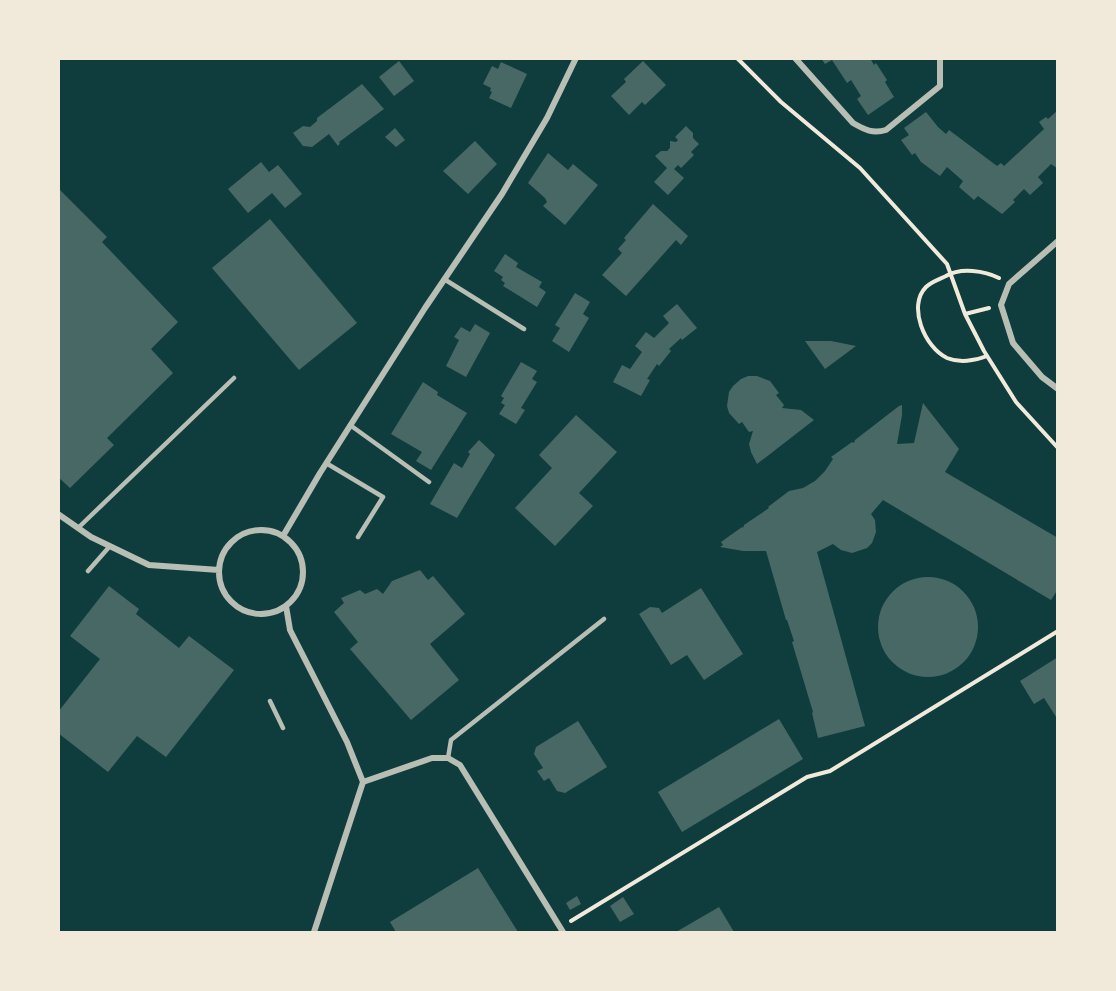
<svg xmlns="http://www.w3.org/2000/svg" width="1116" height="991" font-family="'Archivo Narrow',sans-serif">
	<rect width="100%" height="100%" fill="#0f3d3e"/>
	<path fill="#486865" d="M821 58H870L874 65 876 63 887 80 885 82 894 97 868 115 857 99 861 96 851 80 847 83 832 60 825 64Z
		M399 61 414 81 394 96 379 77Z
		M643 61 666 85 645 105 642 102 629 115 611 96 626 82 624 79Z
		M501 62 527 74 511 108 489 98 492 92 490 91 491 88 483 84 492 66 498 69Z
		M362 84 384 109 339 142 340 143 338 146 329 134 312 147 303 146 293 133 303 126 310 127 317 121V118Z
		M1058 110V169L1051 164 1038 177 1043 183 1030 195 1024 189 1013 200 1015 202 1002 214 978 196 974 200 959 187 963 181 947 167 940 176 921 162 915 153 912 155 901 140 909 135 904 128 926 112 938 127 946 134 949 130 997 166 1001 163 1004 166 1044 129 1039 122 1046 117 1048 119Z
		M686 126 693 133V138L699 144 691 152 694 155 681 168 678 165 674 169 684 178 668 195 654 182 667 168 655 156 661 151H667L670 148V141L676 142 678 140 675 137Z
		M395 128 405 140 396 147 385 137Z
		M475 141 497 164 468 194 443 171Z
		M548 153 568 170 573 164 598 185 565 225 543 206 547 202 545 198 528 183Z
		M261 162 269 172 278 165 302 194 285 208 272 193 248 213 228 189Z
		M58 188 107 237 102 242 178 322 151 349 173 373 107 438 114 445 70 488 58 477Z
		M653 204 688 236 681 245 676 240 626 296 602 275 622 253 618 249 626 240 624 238Z
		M270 219 357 323 299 370 212 268Z
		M505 254 518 263 516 267 542 282 539 287 546 292 537 307 503 286 505 283 501 280 503 277 494 271Z
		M575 293 590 302 583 314 589 318 569 352 552 341 560 328 555 325Z
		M677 304 697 328 682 340 681 338 669 349 671 351 659 366 657 364 647 379 650 380 641 396 613 382 622 365 630 369 642 352 635 346 646 332 654 338 669 323 663 316Z
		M475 324 490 333 466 377 446 366 459 340 454 337 461 327 470 332Z
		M805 341H831L856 346 825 369Z
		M521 362 537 371 532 379 537 382 521 408 525 410 516 424 499 414 505 405 501 403 504 398 501 396Z
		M748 376H757L770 381 779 393 776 395 784 405 782 408 801 410 814 420 757 464 751 452 749 444 753 431 749 432 742 422 739 424 729 413 727 406 729 392 733 386 741 379Z
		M423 382 438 392 437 395 467 413 431 470 416 461 422 452 391 434Z
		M923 403 959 449 945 472 1058 538V589L1051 600 883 500 871 514 875 520 876 532 872 543 867 548 852 553 841 550 833 544 817 552 865 726 818 738 812 713 813 712 792 642 794 641 787 620H786L766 551H743L720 547 723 545 721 542 742 527 743 528 744 525 769 508 768 507 789 491 803 488 815 481 825 471 833 459 831 457 852 442 854 443 855 440 899 406 902 405V415L897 444 914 443Z
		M576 415 617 452 579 493 593 506 555 546 515 508 552 468 539 455Z
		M479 440 495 455 457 518 430 504 454 463 462 468 470 454 468 452Z
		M420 570 428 580 433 576 465 614 430 644 459 680 411 720 350 649 358 642 334 612 344 603 341 598 360 590 365 594 377 589 383 594 392 581Z
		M878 627a50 50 0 1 1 100 0a50 50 0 1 1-100 0Z
		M109 586 139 609 136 614 179 648 189 636 234 670 166 757 137 736 108 772 58 733V712L100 659 70 636Z
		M701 588 743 654 704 680 687 655 671 665 639 614 650 607 659 608 662 613Z
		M1058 657V720L1044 698 1034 704 1020 681Z
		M779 719 803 759 682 832 658 792Z
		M578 721 607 767 565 793 557 791 549 778 544 781 537 771 543 768 534 754 536 747Z
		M478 868 518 932H396L390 922Z
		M577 896 581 904 570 910 566 903Z
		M623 897 634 914 620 922 610 906Z
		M719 907 734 932H676Z"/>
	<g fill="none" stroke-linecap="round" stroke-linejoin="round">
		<path stroke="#f1e9da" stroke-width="4" d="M737 58 781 102 860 168 947 264 965 314 984 351 1016 402 1058 448
			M965 314 989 308
			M987 356C975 361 959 363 947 358 925 348 907 306 926 287 931 282 940 279 946 276 961 267 985 271 999 278
			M571 921 807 777 830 771 1058 631"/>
		<path stroke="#b8beb3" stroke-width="4.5" d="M444 279 524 329
			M350 425 429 482
			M326 463 383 497 358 537
			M78 528 234 378
			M88 571 110 546
			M270 701 283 728
			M448 758 451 740 604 619"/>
		<path stroke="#b8beb3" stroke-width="6" d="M795 58 853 123C865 130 873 134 886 130L940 86V58
			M1058 241 1009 284 1001 305 1013 343 1042 377 1058 389
			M58 514 91 537 149 565 219 570
			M219 572a42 42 0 1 1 84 0a42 42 0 1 1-84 0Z
			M283 536 320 473 425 308 502 194 547 118 576 58
			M286 606 290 630 347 742 363 782 314 932
			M363 782 432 758H448L460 765 563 932"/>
	</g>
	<rect width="1116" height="991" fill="none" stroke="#f1e9da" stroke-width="120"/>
</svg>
